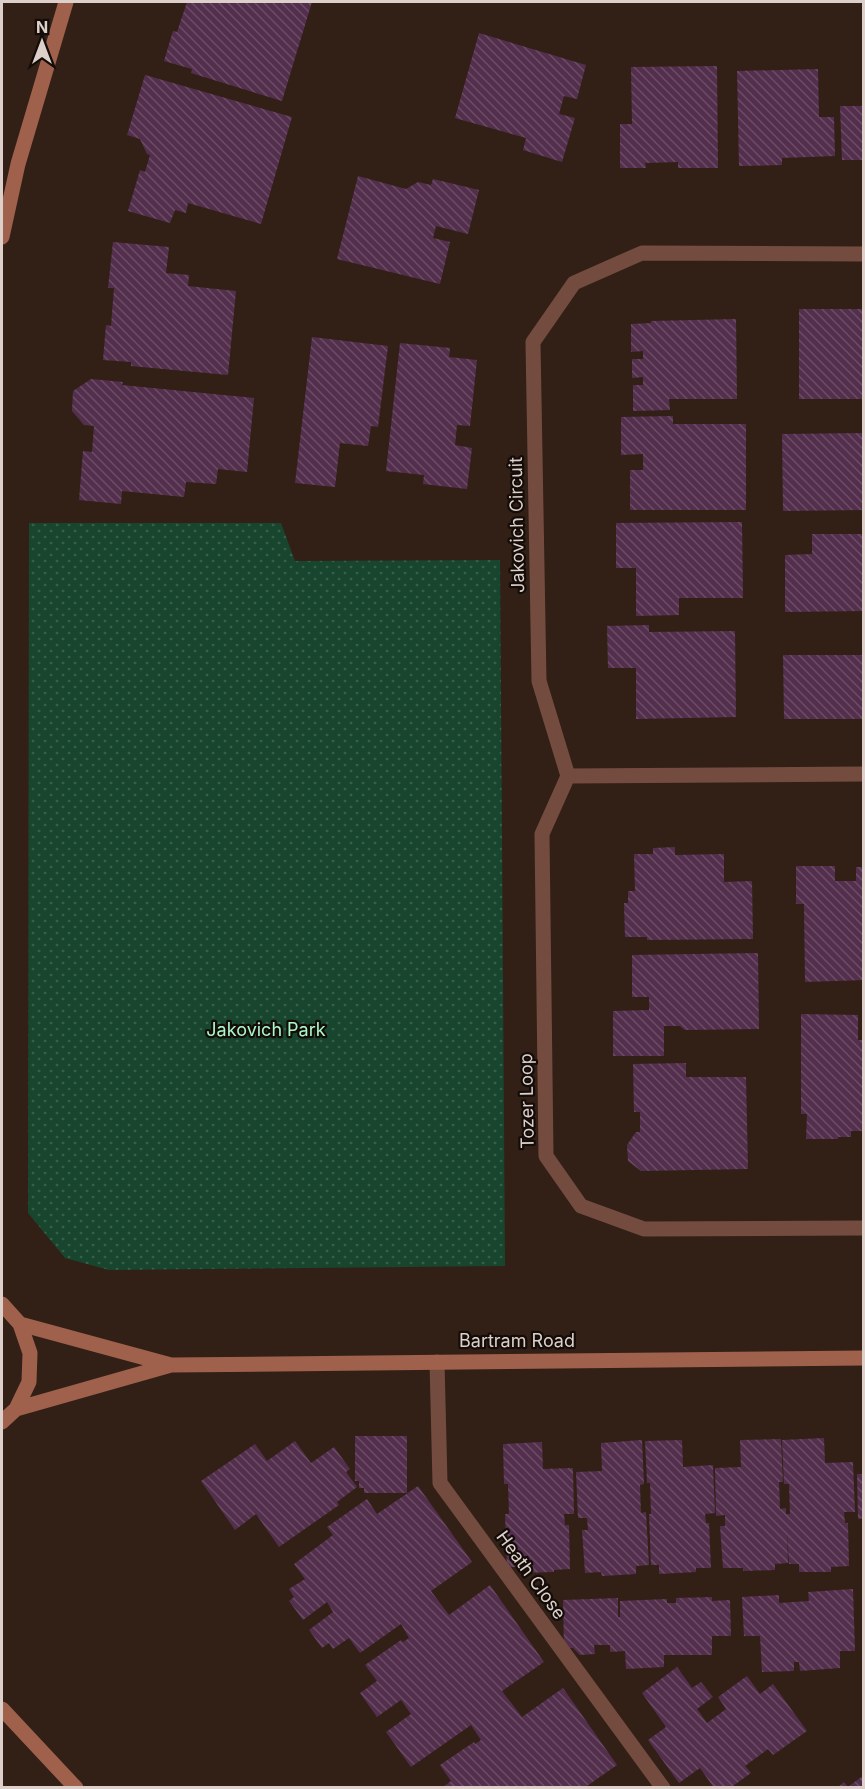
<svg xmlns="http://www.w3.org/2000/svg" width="865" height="1789" font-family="Inter,sans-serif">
	<defs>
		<pattern id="park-dots" width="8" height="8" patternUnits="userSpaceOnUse" patternTransform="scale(1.5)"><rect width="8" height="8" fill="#18452e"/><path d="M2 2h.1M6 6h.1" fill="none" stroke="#395f4b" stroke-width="1.8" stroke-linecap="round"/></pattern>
		<pattern id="building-back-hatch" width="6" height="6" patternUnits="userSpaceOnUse" patternTransform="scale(1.5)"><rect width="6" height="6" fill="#532f4d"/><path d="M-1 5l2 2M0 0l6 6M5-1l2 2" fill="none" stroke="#6b4c65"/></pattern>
	</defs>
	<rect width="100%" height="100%" fill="#322017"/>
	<path fill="url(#park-dots)" d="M29 523H281L295 561 500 560 505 1266 109 1270 65 1258 28 1213Z"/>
	<path fill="url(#building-back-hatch)" d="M187 2H312L282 101 191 73 192 69 164 61 173 31 177 32Z
		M479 33 586 65 577 99 564 96 559 114 575 118 562 162 523 150 526 138 455 118Z
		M717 66 718 168H678V162L645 163 646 168H620V124H632L631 67Z
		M818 69 819 117H834L835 156 782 158V165L739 166 737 71Z
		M145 75 292 117 261 224 188 203 186 213 175 210 170 223 128 211 140 170 145 172 150 155 147 154 140 139 127 135Z
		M840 106H864V160H842Z
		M358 176 406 189 418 182 431 185 433 179 479 190 468 234 436 226 433 238 450 242 440 284 337 259Z
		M113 242 169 247 166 273 189 275 188 286 236 291 228 375 131 366V362L103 360 106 325 111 326 114 288H108Z
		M799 309H864V399H799Z
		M736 319 737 399H669L670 410 633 411V385H643V377L632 378V359H643V351L631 352V324L651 323V321Z
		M312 337 388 346 378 427 371 426 368 446 340 443 335 487 295 483Z
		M400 343 450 348 449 357 477 360 470 426 457 425 455 445 472 448 467 489 423 484 424 475 386 471Z
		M91 379 123 382 122 385 254 398 247 472 218 469 216 484 186 482 184 497 122 491 121 504 79 500 83 451 92 452 94 426 84 425 72 411 73 391Z
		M673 416V424H746V510H630V470H643V454L621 455V417Z
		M864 433V510L783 511 782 434Z
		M742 522 743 598H679V615L636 616V568H616V523Z
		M812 534H864V611L785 612V555L812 554Z
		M649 625V632L735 631 736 717 636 719V668H608L607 626Z
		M783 655H864V719H784Z
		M675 847V855L724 854V882L752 881 753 939 647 940V937H625L624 903H628V891H635L634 854H653V848Z
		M796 866H835V881H856V867H864V980L805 982 804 904H796Z
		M758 953 759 1029 685 1030 680 1026H664V1056H613V1011L649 1010V997H632V955Z
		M801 1014 858 1015V1040H864V1131H851V1137H838V1139H806L807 1114H801Z
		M686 1063V1077H746L748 1169 641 1171 628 1161 627 1145 636 1132H640V1112H634L633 1064Z
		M355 1436H407V1493H364V1488H359V1481H355Z
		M824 1438 825 1463 853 1462 855 1512H844L845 1523H848L849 1566 831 1567V1572H799V1564H789L787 1533 788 1563 775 1564V1570L743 1571V1568H723L720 1526H725V1515L716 1516 715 1468 741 1467 740 1440 781 1439 783 1482H779L780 1509 786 1508V1514H790L789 1484H784L782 1440Z
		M642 1440 644 1484 640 1485 641 1513 646 1512 649 1565 636 1566V1574L602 1576 601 1572 585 1573 582 1530H588L587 1518H578L576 1472 602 1471 601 1443Z
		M682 1440 683 1467 713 1465 715 1513 705 1514 706 1523H709L711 1568H696V1572L659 1574V1565H651L649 1514H651L650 1483H647L645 1441Z
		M295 1441 311 1463 334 1447 350 1469 346 1472 357 1487 337 1502 339 1505 279 1547 256 1514 235 1530 201 1481 255 1444 267 1461Z
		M542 1442 543 1469 573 1468 574 1514H564L565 1525H569L570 1569 554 1570V1572L519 1573V1567H507L505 1514H509L508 1484H504L503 1444Z
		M857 1474H864V1518L858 1519Z
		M418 1486 472 1562 431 1591 449 1615 490 1585 544 1662 502 1691 522 1717 563 1688 617 1765 584 1788H442L451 1781 440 1765 474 1742 475 1744 481 1740 471 1725 411 1767 386 1732 411 1714 401 1700 377 1717 360 1693 377 1681 365 1665 401 1640 403 1642 409 1638 401 1624 360 1653 349 1638 333 1649 329 1643 322 1648 309 1630 333 1612 327 1602 303 1620 289 1601 294 1597 289 1589 305 1579 294 1564 333 1535 327 1527 367 1499 377 1514Z
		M853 1589 855 1651H840V1668L800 1671 799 1662H794V1671L762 1672 760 1636H744L742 1597 779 1595V1603L809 1601 808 1592Z
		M712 1597V1601L730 1600 731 1636H712V1655H664V1667L626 1669 625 1651 610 1652V1645H594L595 1654 580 1655 573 1648H564L563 1600 618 1598V1617H620V1601L667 1599V1603H676V1598Z
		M677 1667 692 1688 701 1682 713 1697 697 1709 707 1723 726 1709 718 1697 747 1676 760 1694 773 1684 807 1731 773 1755 768 1749 745 1766 751 1773 730 1788H714L700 1768 679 1783 648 1740 666 1727 642 1693Z
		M864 1775V1788H837L844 1782 848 1787Z"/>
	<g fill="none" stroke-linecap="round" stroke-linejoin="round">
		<path stroke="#744c3f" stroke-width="15" d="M864 254 642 253 574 283 533 342 539 681 568 776 864 774
			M568 776 542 834 546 1156 581 1206 644 1229 864 1228
			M437 1362 440 1483 663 1788"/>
		<path stroke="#9f614c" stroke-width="15" d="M2 237 18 164 66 2
			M2 1304 20 1324 30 1353 29 1382 16 1409 2 1422
			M20 1324 171 1365
			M16 1409 171 1365 864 1358
			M2 1709 76 1788"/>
	</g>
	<g text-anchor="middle" stroke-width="4.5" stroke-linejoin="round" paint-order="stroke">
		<g font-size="18" fill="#ddd0ca" stroke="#140c08">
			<text transform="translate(517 525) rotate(-91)" y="6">Jakovich Circuit</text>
			<text transform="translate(527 1101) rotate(-91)" y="6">Tozer Loop</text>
			<text x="517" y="1347">Bartram Road</text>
			<text transform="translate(531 1575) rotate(54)" y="6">Heath Close</text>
		</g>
		<g font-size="18" fill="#abf8ca" stroke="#140c08">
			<text x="266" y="1036">Jakovich Park</text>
		</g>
	</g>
	<rect width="865" height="1789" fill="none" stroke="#ddd0ca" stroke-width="6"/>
	<g transform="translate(42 42)" stroke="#140c08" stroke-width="4.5" paint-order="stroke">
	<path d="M0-4.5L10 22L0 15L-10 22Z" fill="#ddd0ca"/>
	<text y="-9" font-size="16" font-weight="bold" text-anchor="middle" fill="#ddd0ca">N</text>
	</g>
</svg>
